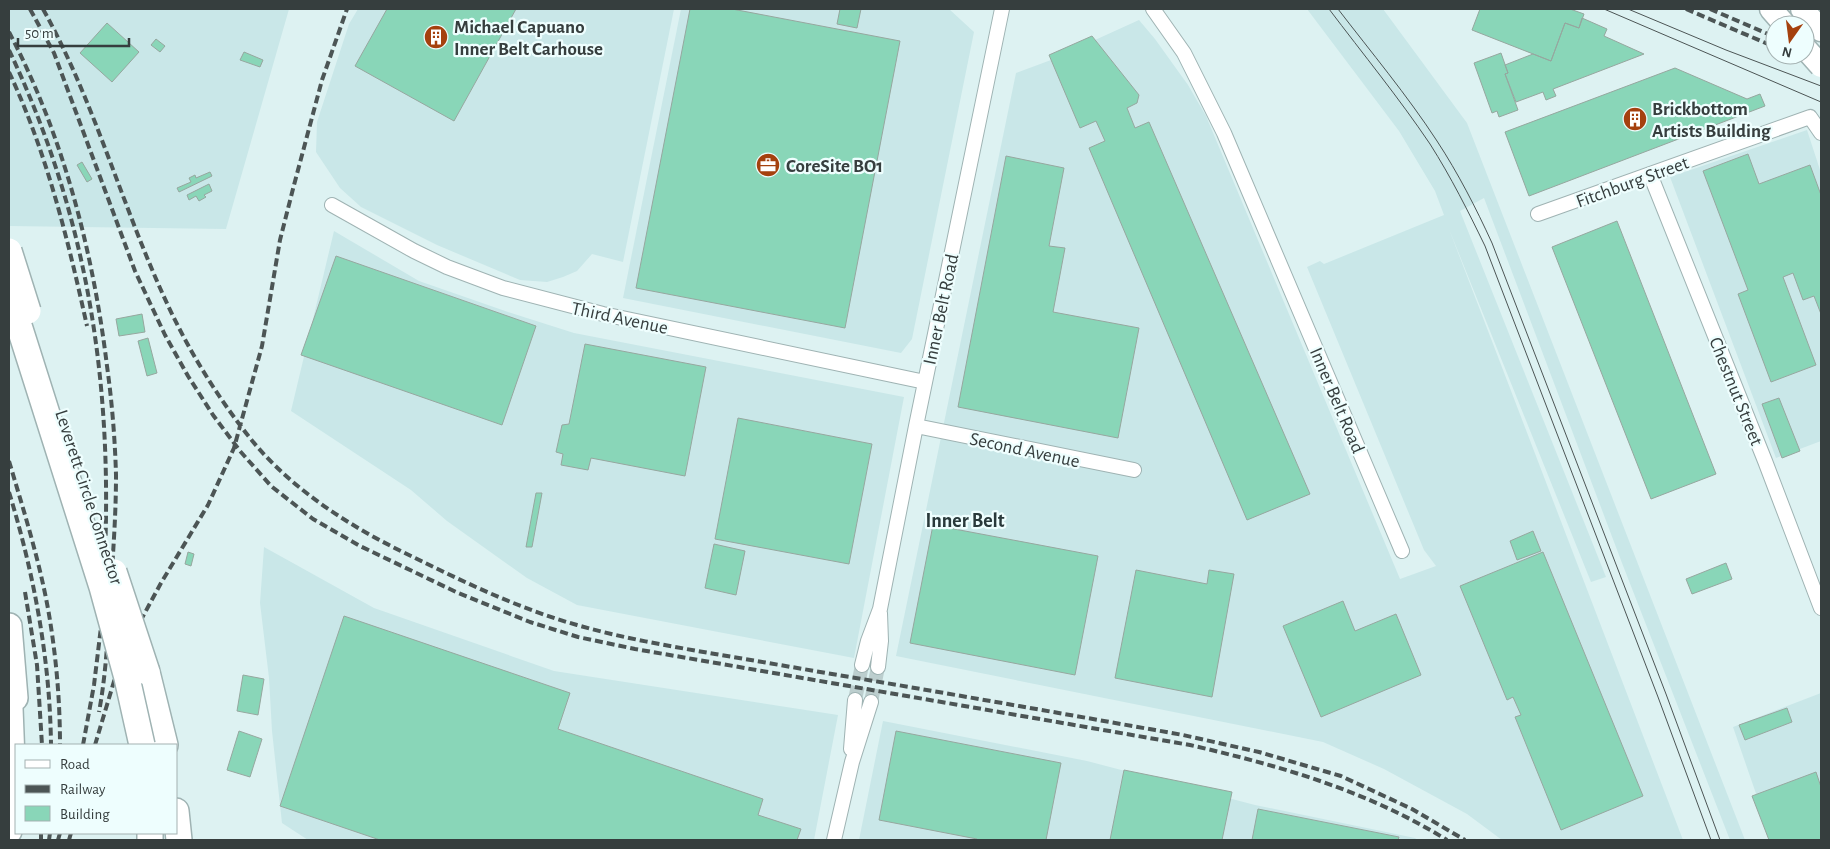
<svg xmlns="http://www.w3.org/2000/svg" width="1830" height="849" font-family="'Alegreya Sans',sans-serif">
	<rect width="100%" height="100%" fill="#ddf2f2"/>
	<path fill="#c9e7e8" d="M9 9H289L226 229 9 226Z
		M358 9H674L623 262 592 254 577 271 563 277 547 282 520 280 437 245 361 207 340 188 316 152 317 122 349 24Z
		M681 9H949L974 32 912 339 901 353 623 298Z
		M1307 9H1383L1467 123 1745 840H1730L1622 563 1484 198 1460 211 1606 577 1591 582 1449 229 1683 840H1502L1467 814 1384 769 1323 742 896 656 1016 73 1051 60 1139 20 1155 39 1188 85 1206 116 1400 579 1436 566 1424 550 1307 267 1320 261 1324 264 1444 215 1435 191 1399 131Z
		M1807 130 1821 173V441L1776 458 1670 177Z
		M334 231 419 281 508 312 574 333 904 397 854 658 577 605 527 578 447 521 411 490 291 411Z
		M264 547 374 608 554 671 838 715 814 840H308L282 823 272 731 269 678 260 603Z
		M1821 693V840H1772L1733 727Z
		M883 721 1087 761 1255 805 1415 838 1418 840H859Z"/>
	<path fill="#89d6b8" stroke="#96a79f" d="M387 9H516L454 121 355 66Z
		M690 9H732L900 41 845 328 636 288Z
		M840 9H861L857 28 837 24Z
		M1480 9H1570L1584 14 1579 28 1565 23 1551 61 1472 30Z
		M1582 18 1607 29 1604 36 1644 54 1553 89 1556 96 1546 100 1543 92 1516 102 1505 74 1508 73 1505 65 1533 54 1551 61 1565 23 1579 28Z
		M107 23 139 52 112 82 80 53Z
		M1092 36 1139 95 1137 103 1127 108 1135 128 1149 122 1310 494 1247 520 1089 148 1105 141 1096 121 1080 128 1049 55Z
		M156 39 165 46 160 52 151 45Z
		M244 52 263 60 260 67 240 60Z
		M1501 53 1508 73 1505 74 1518 110 1499 117 1497 111 1492 113 1474 63Z
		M1675 68 1747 99 1760 94 1765 106 1529 196 1505 132Z
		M1748 154 1759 184 1810 165 1821 195V314L1814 296 1803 300 1793 273 1783 277 1816 365 1771 382 1738 294 1748 290 1703 171Z
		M1006 156 1064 168 1049 246 1065 248 1053 312 1139 328 1118 438 958 407Z
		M82 162 92 179 87 182 77 165Z
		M210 172 212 176 179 192 177 188 191 182 189 178 195 175 196 178Z
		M209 184 212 191 204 195 206 197 199 201 196 196 189 200 187 195Z
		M1617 221 1716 474 1651 499 1552 247Z
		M336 256 536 326 502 425 301 355Z
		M142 314 145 332 119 336 116 319Z
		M148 338 157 373 147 376 138 341Z
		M585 344 706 367 685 476 591 458 588 470 561 465 563 454 556 452 562 425 569 424Z
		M1779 398 1800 451 1782 458 1762 404Z
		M738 418 872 444 849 564 715 539Z
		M536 493H542L532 547H526Z
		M933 525 1098 556 1075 675 910 643Z
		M1533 531 1541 551 1517 560 1510 541Z
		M714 544 745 551 736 595 705 588Z
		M188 552 194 554 191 566 185 564Z
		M1543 552 1643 796 1561 830 1515 717 1521 715 1513 697 1507 700 1460 586Z
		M1726 563 1732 579 1692 594 1686 579Z
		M1136 570 1207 584 1209 570 1234 574 1212 697 1115 678Z
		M1343 601 1355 631 1396 614 1421 675 1321 717 1283 626Z
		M344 616 570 693 558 729 763 799 758 815 801 829 797 840H380L280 806Z
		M243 675 264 679 258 715 237 711Z
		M1787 708 1792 722 1745 740 1739 725Z
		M239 731 262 739 250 777 227 770Z
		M896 731 1061 763 1046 840H976L977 839 879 820Z
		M1124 770 1232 792 1222 840H1110Z
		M1816 772 1821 787V840H1769L1752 796Z
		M1258 809 1399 837 1398 840H1252Z"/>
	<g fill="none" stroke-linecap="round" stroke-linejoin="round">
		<path stroke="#bccece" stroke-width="14" stroke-dasharray="14 7" stroke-linecap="butt" d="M855 700 862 665
			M871 702 878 667"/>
		<g stroke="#9fb3b3" stroke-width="16">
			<path id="minor" d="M1153 9 1184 53 1224 133 1402 551
				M1650 174 1765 461 1821 608
				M332 205 414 251 447 267 503 288 603 314 925 382
				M1538 214 1810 117 1821 133
				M916 426 1134 470
				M862 665 868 641 880 609 916 426 1002 9
				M878 667 881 641 880 613
				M851 749 855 700
				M834 840 852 762 871 702"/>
		</g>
		<g stroke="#9fb3b3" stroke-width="25">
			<path id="trunk" d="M1771 9 1785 25
				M1802 9 1821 30"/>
		</g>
		<g stroke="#9fb3b3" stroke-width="28">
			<path id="motorway" d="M9 626 15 698
				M147 672 165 745
				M9 682 12 760 9 831
				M176 811 179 840
				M150 833V840"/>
		</g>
		<use href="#minor" stroke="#fff" stroke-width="14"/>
		<use href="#trunk" stroke="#fff" stroke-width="22"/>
		<use href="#motorway" stroke="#fff" stroke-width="25"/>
		<path stroke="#4c5555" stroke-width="1" d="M1329 9C1363 54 1399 98 1430 144 1451 177 1468 211 1485 246L1658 697 1711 840
			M1338 9C1371 52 1407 95 1437 141 1458 173 1476 208 1492 243L1666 694 1720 840
			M1604 9 1821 102
			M1628 9 1726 50 1821 86"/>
		<path stroke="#4c5555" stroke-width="4" stroke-dasharray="8 4" stroke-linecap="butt" d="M30 9 54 53 135 271 165 335 188 376 213 415 240 451 271 486 313 519 360 546 456 592 530 622 578 637 635 649 1190 745C1281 766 1368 791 1447 840
			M43 9C97 106 124 215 173 316 192 355 216 394 243 429 286 487 350 527 413 557 466 583 520 609 577 625 622 638 669 646 715 654 764 662 813 671 862 679 969 697 1076 716 1183 735L1259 752 1341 776 1412 809 1465 840
			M1686 9 1775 47
			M1710 9 1775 37
			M9 32C63 135 93 251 107 366 112 402 115 439 116 475 116 515 113 556 110 596 108 635 106 674 99 712
			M9 50C86 213 112 376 105 554
			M1805 51 1821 58
			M1793 55 1821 67
			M9 72C47 153 68 240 87 326
			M9 461C25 515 43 572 51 627 57 666 60 706 60 745
			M9 492C34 574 50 659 51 745
			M25 592 37 665 42 745
			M83 745 94 685 101 627
			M95 745 115 678 128 644 161 583 208 505 234 448 262 346 280 240 294 185 322 80 347 9
			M41 840V833
			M49 840 50 833
			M58 840 60 833
			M69 840 71 833"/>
		<g stroke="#9fb3b3" stroke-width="25" stroke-linecap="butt">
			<path id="trunk-bridge" d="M1805 48 1821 66"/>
		</g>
		<g stroke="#9fb3b3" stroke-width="28" stroke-linecap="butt">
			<path id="motorway-bridge" d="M9 251 28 311
				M9 294 102 587 127 678 142 745
				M114 572 147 672"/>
		</g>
		<use href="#trunk-bridge" stroke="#fff" stroke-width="22"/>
		<use href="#motorway-bridge" stroke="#fff" stroke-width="25"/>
	</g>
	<defs>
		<g id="building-disc" transform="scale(1.25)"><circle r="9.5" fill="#a5410e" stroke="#eefefe"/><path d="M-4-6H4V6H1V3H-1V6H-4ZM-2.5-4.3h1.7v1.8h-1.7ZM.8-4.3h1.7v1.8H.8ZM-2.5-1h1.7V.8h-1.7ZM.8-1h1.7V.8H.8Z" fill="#fff"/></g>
		<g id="office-disc" transform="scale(1.25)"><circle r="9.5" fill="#a5410e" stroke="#eefefe"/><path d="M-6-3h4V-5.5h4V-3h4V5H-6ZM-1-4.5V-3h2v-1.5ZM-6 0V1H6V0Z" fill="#fff"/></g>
	</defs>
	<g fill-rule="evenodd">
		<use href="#building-disc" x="436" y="37"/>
		<use href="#building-disc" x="1635" y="119"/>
		<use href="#office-disc" x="768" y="165"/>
	</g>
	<g text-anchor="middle" stroke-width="4.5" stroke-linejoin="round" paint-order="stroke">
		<g font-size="19" font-weight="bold" fill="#363e3e" stroke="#eefefe" text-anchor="start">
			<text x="454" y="33">Michael Capuano<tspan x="454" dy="22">Inner Belt Carhouse</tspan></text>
			<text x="1652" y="115">Brickbottom<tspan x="1652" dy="22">Artists Building</tspan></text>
			<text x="786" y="172">CoreSite BO1</text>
		</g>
		<g font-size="19" fill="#363e3e" stroke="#eefefe">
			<text transform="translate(1632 181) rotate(-20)" y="7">Fitchburg Street</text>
			<text transform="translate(940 309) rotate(-78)" y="7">Inner Belt Road</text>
			<text transform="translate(620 317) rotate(12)" y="7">Third Avenue</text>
			<text transform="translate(1737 391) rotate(68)" y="7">Chestnut Street</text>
			<text transform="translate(1338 400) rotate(67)" y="7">Inner Belt Road</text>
			<text transform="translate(1025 449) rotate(12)" y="7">Second Avenue</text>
			<text transform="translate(90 497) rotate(72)" y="7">Leverett Circle Connector</text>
		</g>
		<g font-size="20" font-weight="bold" fill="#29393a" stroke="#eefefe">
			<text x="965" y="527">Inner Belt</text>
		</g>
	</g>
	<rect width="1830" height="849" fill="none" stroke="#363e3e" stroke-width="20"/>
	<rect x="15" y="744" width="162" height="90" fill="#eefefe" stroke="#a4b1b1"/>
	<rect x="25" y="760" width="25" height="8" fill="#ffffff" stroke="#a4b1b1"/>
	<text x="60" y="769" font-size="15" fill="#363e3e">Road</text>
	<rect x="25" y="785" width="25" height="8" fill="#4c5555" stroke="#a4b1b1"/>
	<text x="60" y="794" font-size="15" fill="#363e3e">Railway</text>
	<rect x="25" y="806" width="25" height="15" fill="#89d6b8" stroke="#a4b1b1"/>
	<text x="60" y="819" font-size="15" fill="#363e3e">Building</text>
	<g transform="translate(1790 40) rotate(194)"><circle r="24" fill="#eefefe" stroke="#a4b1b1"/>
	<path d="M0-4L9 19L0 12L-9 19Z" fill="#a5410e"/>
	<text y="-8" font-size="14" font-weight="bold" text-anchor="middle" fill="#363e3e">N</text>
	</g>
	<path d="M18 38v8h111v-8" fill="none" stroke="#363e3e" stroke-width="2.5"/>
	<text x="25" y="38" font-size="15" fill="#363e3e" stroke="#eefefe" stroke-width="4" paint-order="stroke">50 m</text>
</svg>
